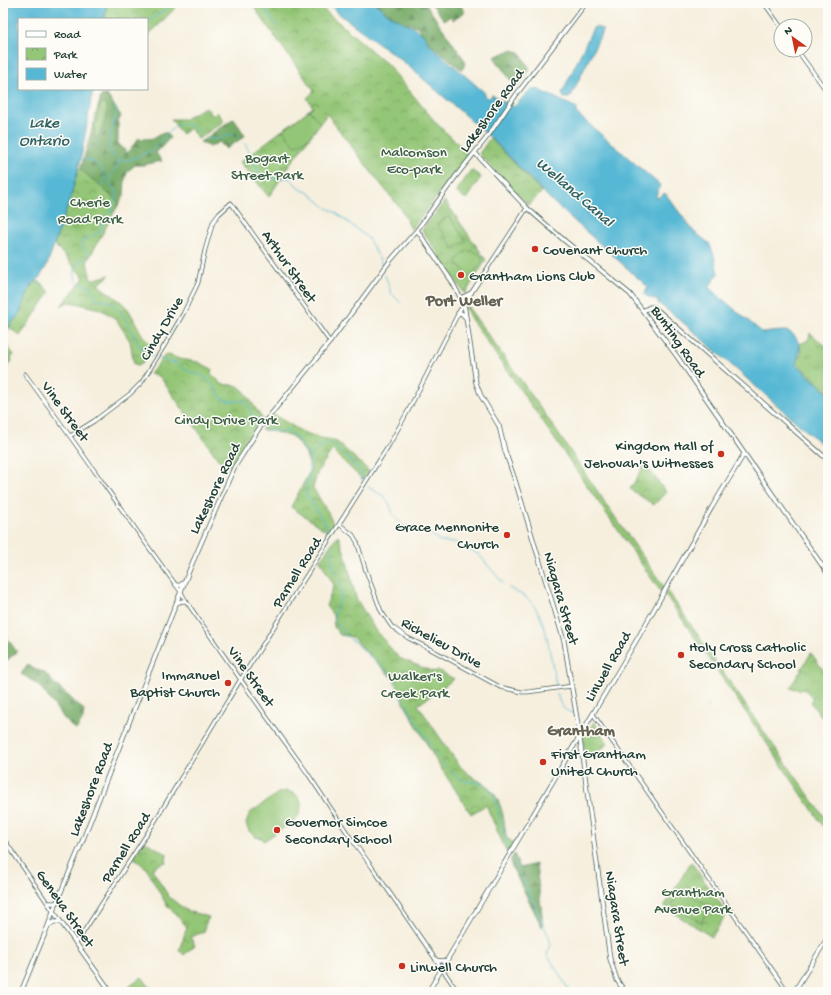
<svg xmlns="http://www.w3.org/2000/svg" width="831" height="995" font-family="'Gochi Hand',sans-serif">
	<defs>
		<pattern id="grass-tufts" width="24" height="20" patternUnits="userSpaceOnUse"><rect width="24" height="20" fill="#94c677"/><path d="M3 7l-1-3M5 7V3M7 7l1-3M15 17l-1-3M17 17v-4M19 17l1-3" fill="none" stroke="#78a262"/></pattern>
		<pattern id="forest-firs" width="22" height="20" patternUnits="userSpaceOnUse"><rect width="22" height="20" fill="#77ab68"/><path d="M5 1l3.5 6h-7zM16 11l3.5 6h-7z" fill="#618c56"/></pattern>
		<pattern id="park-crowns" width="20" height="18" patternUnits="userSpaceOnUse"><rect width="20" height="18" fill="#94c677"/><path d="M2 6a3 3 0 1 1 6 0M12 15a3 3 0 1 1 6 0" fill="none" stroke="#78a262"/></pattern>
	</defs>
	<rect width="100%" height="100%" fill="#fdfcf7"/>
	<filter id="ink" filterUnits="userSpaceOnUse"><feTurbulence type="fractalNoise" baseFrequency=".025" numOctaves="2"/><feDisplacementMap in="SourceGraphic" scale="8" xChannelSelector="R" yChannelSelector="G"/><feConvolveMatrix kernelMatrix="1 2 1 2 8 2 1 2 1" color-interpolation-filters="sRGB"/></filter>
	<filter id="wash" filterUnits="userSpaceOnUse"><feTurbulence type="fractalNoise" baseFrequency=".012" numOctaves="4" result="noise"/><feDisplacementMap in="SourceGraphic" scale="16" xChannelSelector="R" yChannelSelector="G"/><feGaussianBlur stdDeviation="0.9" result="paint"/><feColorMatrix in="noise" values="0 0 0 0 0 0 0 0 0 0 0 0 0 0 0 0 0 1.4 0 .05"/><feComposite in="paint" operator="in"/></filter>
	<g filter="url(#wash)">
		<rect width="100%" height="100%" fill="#f6efde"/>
		<path fill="url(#grass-tufts)" stroke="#5a8256" d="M810 333 828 348V392L797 363 801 353 800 344C807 341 809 341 810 333Z
			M594 722 608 744 586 760 583 738Z"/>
		<path fill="url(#forest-firs)" stroke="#4b744e" d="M375 3H425L466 62 462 70 427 41 418 27 411 24 403 22 393 17 379 7Z
			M431 3H459L465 12 453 20 451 16 444 20Z
			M511 50 520 52 530 69 516 88 494 57Z
			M107 95 121 116 118 122V143L127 153 139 138C148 140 154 139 161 133H167L170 138 156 153 162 161 143 165H135L127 172 125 180 124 196 112 215C114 205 117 200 109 193L96 205 78 175 84 158 101 96Z
			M234 118 245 136 226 149 219 142 210 147 200 142Z
			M3 632 17 652 6 661 3 658Z
			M28 665 34 669 44 672 55 684 84 710 83 719 76 730C63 720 55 706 45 693 39 685 30 679 21 674Z
			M514 854 520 868 536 864 542 915V927L511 865V859Z"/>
		<path fill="url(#park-crowns)" stroke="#5a8256" d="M107 3H180L147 37V19H105V18Z
			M251 3H316L388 65 437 124 470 155 411 229 401 209 375 177 327 114 288 167 269 197 240 162 313 107 307 98 314 91Z
			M101 103H103L107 106C109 115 101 130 97 138L95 137V126Z
			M205 107 207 108 213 116 217 112 224 121 198 139 190 128 182 134 171 119H185Z
			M490 138 542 192 528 205 479 154Z
			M78 167 119 203 87 262 91 280 110 275 98 285C107 292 121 300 128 309 137 322 141 340 155 347L142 363 138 365 134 364 130 341 116 319 100 309 80 304 68 302 61 306 84 278 54 244 71 196Z
			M445 201 486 260 465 294 422 230Z
			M37 279 50 292 20 336 9 327C12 322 16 319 19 314 27 302 26 290 37 279Z
			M465 307H468L540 407 613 514 664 587 661 592 471 319Z
			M3 340 14 355 11 358 12 361 7 367 3 374Z
			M166 354 179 359 198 362 212 369 211 374 216 378 221 384 238 386 245 392 263 420 262 422 256 429 230 467 218 459 160 377 150 374Z
			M274 415 301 431 320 438 335 440 369 471 363 480 332 450 318 471 313 488 328 512 334 526 329 533 291 507 311 469 305 452 293 437 269 430H261Z
			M645 464 666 492 654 505 630 489Z
			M338 535 345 554 356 598 375 630 399 658 434 672 438 670 454 679 418 705C432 725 445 746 460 766 467 774 478 780 487 786 502 798 504 819 506 837L514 844 507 853 486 805 471 814 437 762 405 705 394 680 352 637 340 635 334 627 333 615 326 606 334 585 320 560Z
			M667 590 764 732 828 822V833L665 594Z
			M811 653 828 677V689L823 698 828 706V712L821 717 811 703 812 697 805 690 790 688Z
			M144 841 167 854 166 862 158 865 152 869 169 897 187 911 209 917 205 925 204 932 190 937 195 945 184 955 179 950 187 927 166 904 146 868 134 858Z
			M691 862 727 913 712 937 664 907Z"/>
		<path fill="#94c677" stroke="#5a8256" d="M309 110 320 123 309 138 295 146 283 130Z
			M471 170 481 177 466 199 456 192Z
			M449 216 466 241 454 249 437 224Z
			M470 251C477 252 480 254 483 261L471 276H468L457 262C460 255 463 252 470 251Z
			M285 791C288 792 292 792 295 794 304 800 302 813 295 820L264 841 262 838 255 837 249 831 246 824 249 815 250 813 278 793Z
			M681 889 710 906 701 922 671 905Z
			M142 977 153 992H133L129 987Z"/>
		<path fill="#56b8d4" stroke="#3a7a84" d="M3 3H107L104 19H19V89H93L81 158 71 196 47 265 40 277 31 285 19 315 11 323 3 340Z
			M327 3H375L389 15 415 28 426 37 427 41 430 45 485 93 484 95 489 99 492 95 514 107 531 89H537L577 108 576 113 660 185 656 196 657 198 665 193 694 232 709 243 714 255 718 273 709 288 763 333C770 332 778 331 785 331 795 332 801 343 799 352 799 356 797 361 796 364L828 393V450L679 319 658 303V301L656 299H653L649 297 646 296 644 294 648 288V287L552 201 491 138 413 70 400 59 343 17Z
			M594 27H597L603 30 602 32 571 96H570L569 98H564L562 94V93L592 30Z"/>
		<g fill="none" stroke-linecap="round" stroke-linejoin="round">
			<path stroke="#56b8d4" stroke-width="1" d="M260 3 277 26
				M147 22 169 7
				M114 105 117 110C115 124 100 153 120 161 129 161 147 154 154 148 161 143 164 135 171 130 181 121 193 123 201 133
				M206 137C217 146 230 127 240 138
				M245 144 254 159 258 171 264 179 290 178 300 189 309 193 327 208 335 212 368 238 380 260 383 267
				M81 158C91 160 102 165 105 176L102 187
				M92 236 100 232 103 222 113 207 116 196 117 190C115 189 113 188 112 186 105 179 114 174 116 168 117 167 118 163 118 161
				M88 252 84 249 81 242 90 237
				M88 257 89 256V253
				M86 258C79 261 73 268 75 276 75 278 76 282 77 283 80 285 87 285 90 286 92 290 94 295 96 298 99 300 102 300 105 300 112 302 118 308 122 314 133 329 136 352 156 357
				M385 275 391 293 401 303
				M36 280 43 287
				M159 358 169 362 177 363 184 369 193 373 201 375 206 378 216 389 220 397 223 399 229 401H242L246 402 249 406 251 415 259 419
				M266 429C272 432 278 431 285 431 294 431 305 451 310 458
				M368 487 371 489 384 496 390 505 394 516 404 526 427 531 441 542 459 543
				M328 537 327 533 326 525 306 494C307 488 308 481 309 475 309 472 308 468 309 465 310 453 319 443 331 443L352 462V464L358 467 362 476V480
				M331 545C333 552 331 556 332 563 334 572 341 578 342 589 342 603 328 613 339 626 342 630 344 634 349 638
				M465 547 468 550 473 551 479 555 503 583
				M509 588C515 592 522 594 528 599 544 614 547 638 551 658 553 667 555 677 556 686
				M350 639 357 644 367 654 375 660 391 675 397 685 401 698 404 702
				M557 693C559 702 562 711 573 713
				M405 703 431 745
				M706 707 710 705
				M434 749 436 752
				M437 754 440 758
				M442 761 445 767
				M447 768 453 774 460 779
				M462 780C470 783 479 781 486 786 498 795 498 813 502 827 504 834 506 841 509 848
				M514 860 549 937 551 946 547 954 570 992"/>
		</g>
	</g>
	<g filter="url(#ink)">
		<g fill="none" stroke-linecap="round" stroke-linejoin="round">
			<g stroke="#3f584e" stroke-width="4.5">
				<path id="tertiary" d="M764 3 781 27
					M797 50 828 93
					M25 374C78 446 128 520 181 592L186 601 266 716 306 771 352 840 372 867 458 992
					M70 436 94 421 130 394 142 382 169 338 183 314 198 283 205 250 213 222 219 214 231 203 330 342
					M339 524 353 535 357 542 366 571 381 611 392 627 408 638 434 651 500 687 522 692H528L572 686
					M593 714 788 992
					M3 838 53 911
					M75 942 79 939 152 826 239 682 389 445 408 411 460 310 527 208"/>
			</g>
			<g stroke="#3f584e" stroke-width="5">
				<path id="secondary" d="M475 153 527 208 565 241 630 294 676 355 828 574
					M417 230 451 280 464 304 476 383 481 396 499 426 505 451 515 480 564 641 578 725 610 959 617 980 625 992
					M461 298 471 293
					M643 311 650 307H654L828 460
					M458 313H461L466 318
					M176 585C180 586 181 585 184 582
					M177 603 182 601H186
					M48 903H57
					M53 911 111 992
					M48 926 54 922H61
					M436 960 440 961 448 960
					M21 992 48 926 53 911 80 847 111 768 191 566 234 468 258 430 330 342 390 261 417 230 456 176 488 136 516 95 586 3
					M428 992 639 636 712 507 744 454
					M794 992 828 937"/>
			</g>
			<use href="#tertiary" stroke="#fff" stroke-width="3"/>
			<use href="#secondary" stroke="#fff" stroke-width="3.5"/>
		</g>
	</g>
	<g fill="#c8321e" stroke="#fdfcf7" stroke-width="1.5">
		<circle cx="535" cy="249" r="4"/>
		<circle cx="461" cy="275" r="4"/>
		<circle cx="721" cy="454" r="4"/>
		<circle cx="507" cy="535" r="4"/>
		<circle cx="681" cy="655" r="4"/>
		<circle cx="228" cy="683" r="4"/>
		<circle cx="543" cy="762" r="4"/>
		<circle cx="277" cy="830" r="4"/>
		<circle cx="402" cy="966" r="4"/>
	</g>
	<g text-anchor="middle" stroke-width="3" stroke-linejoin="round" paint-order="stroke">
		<g font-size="15" fill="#1f3d34" stroke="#fdfcf7">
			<text transform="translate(491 110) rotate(-54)" y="5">Lakeshore Road</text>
			<text transform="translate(290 266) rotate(55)" y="5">Arthur Street</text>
			<text transform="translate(161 328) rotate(-60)" y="5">Cindy Drive</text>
			<text transform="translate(679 341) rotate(55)" y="5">Bunting Road</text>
			<text transform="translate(66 411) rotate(54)" y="5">Vine Street</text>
			<text transform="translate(214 488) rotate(-64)" y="5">Lakeshore Road</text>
			<text transform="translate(296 572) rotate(-58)" y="5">Parnell Road</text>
			<text transform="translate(562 598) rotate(74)" y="5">Niagara Street</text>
			<text transform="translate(442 642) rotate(29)" y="5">Richelieu Drive</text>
			<text transform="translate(607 666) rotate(-60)" y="5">Linwell Road</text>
			<text transform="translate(252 676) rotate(55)" y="5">Vine Street</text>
			<text transform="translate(90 789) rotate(-69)" y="5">Lakeshore Road</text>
			<text transform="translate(125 847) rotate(-58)" y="5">Parnell Road</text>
			<text transform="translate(66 908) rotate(55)" y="5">Geneva Street</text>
			<text transform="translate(618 918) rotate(81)" y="5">Niagara Street</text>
		</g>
		<g font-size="15" fill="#3c5f45" stroke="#fdfcf7">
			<text x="414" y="156">Malcomson<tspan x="414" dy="17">Eco-park</tspan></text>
			<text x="267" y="162">Bogart<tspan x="267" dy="17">Street Park</tspan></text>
			<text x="90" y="206">Cherie<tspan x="90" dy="17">Road Park</tspan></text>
			<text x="226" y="424">Cindy Drive Park</text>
			<text x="415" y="680">Walker's<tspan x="415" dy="17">Creek Park</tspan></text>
			<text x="693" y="896">Grantham<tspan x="693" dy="17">Avenue Park</tspan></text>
		</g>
		<g font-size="15" fill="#1f3d34" stroke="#fdfcf7" text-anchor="start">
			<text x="543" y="254">Covenant Church</text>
			<text x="469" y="280">Grantham Lions Club</text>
			<text x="713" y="450" text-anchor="end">Kingdom Hall of<tspan x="713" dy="17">Jehovah's Witnesses</tspan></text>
			<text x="499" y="531" text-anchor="end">Grace Mennonite<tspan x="499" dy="17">Church</tspan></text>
			<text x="689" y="651">Holy Cross Catholic<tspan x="689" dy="17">Secondary School</tspan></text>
			<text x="220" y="679" text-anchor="end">Immanuel<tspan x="220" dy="17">Baptist Church</tspan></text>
			<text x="551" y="758">First Grantham<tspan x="551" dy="17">United Church</tspan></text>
			<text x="285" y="826">Governor Simcoe<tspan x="285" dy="17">Secondary School</tspan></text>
			<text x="410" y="971">Linwell Church</text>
		</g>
		<g font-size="16" font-style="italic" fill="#306264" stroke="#fdfcf7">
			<text x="44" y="127">Lake<tspan x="44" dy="18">Ontario</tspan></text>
			<text transform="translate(576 191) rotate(41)" y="6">Welland Canal</text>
		</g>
		<g font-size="16" font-weight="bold" fill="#656154" stroke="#fdfcf7">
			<text x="464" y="305">Port Weller</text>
			<text x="581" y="735">Grantham</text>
		</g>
	</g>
	<rect width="831" height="995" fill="none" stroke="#fdfcf7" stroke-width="16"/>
	<rect x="18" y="18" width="130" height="72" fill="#fdfcf7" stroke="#a4b0a9"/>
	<rect x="26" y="31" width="20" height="6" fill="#ffffff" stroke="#a4b0a9"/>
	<text x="54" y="38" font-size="12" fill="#1f3d34">Road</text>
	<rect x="26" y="48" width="20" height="12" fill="url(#park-crowns)" stroke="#a4b0a9"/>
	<text x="54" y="58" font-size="12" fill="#1f3d34">Park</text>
	<rect x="26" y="68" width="20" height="12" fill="#56b8d4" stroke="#a4b0a9"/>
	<text x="54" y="78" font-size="12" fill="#1f3d34">Water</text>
	<g transform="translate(793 38) rotate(327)"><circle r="19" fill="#fdfcf7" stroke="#a4b0a9"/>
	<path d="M0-3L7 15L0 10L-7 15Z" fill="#c8321e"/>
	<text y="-6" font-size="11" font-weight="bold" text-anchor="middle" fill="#1f3d34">N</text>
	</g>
</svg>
